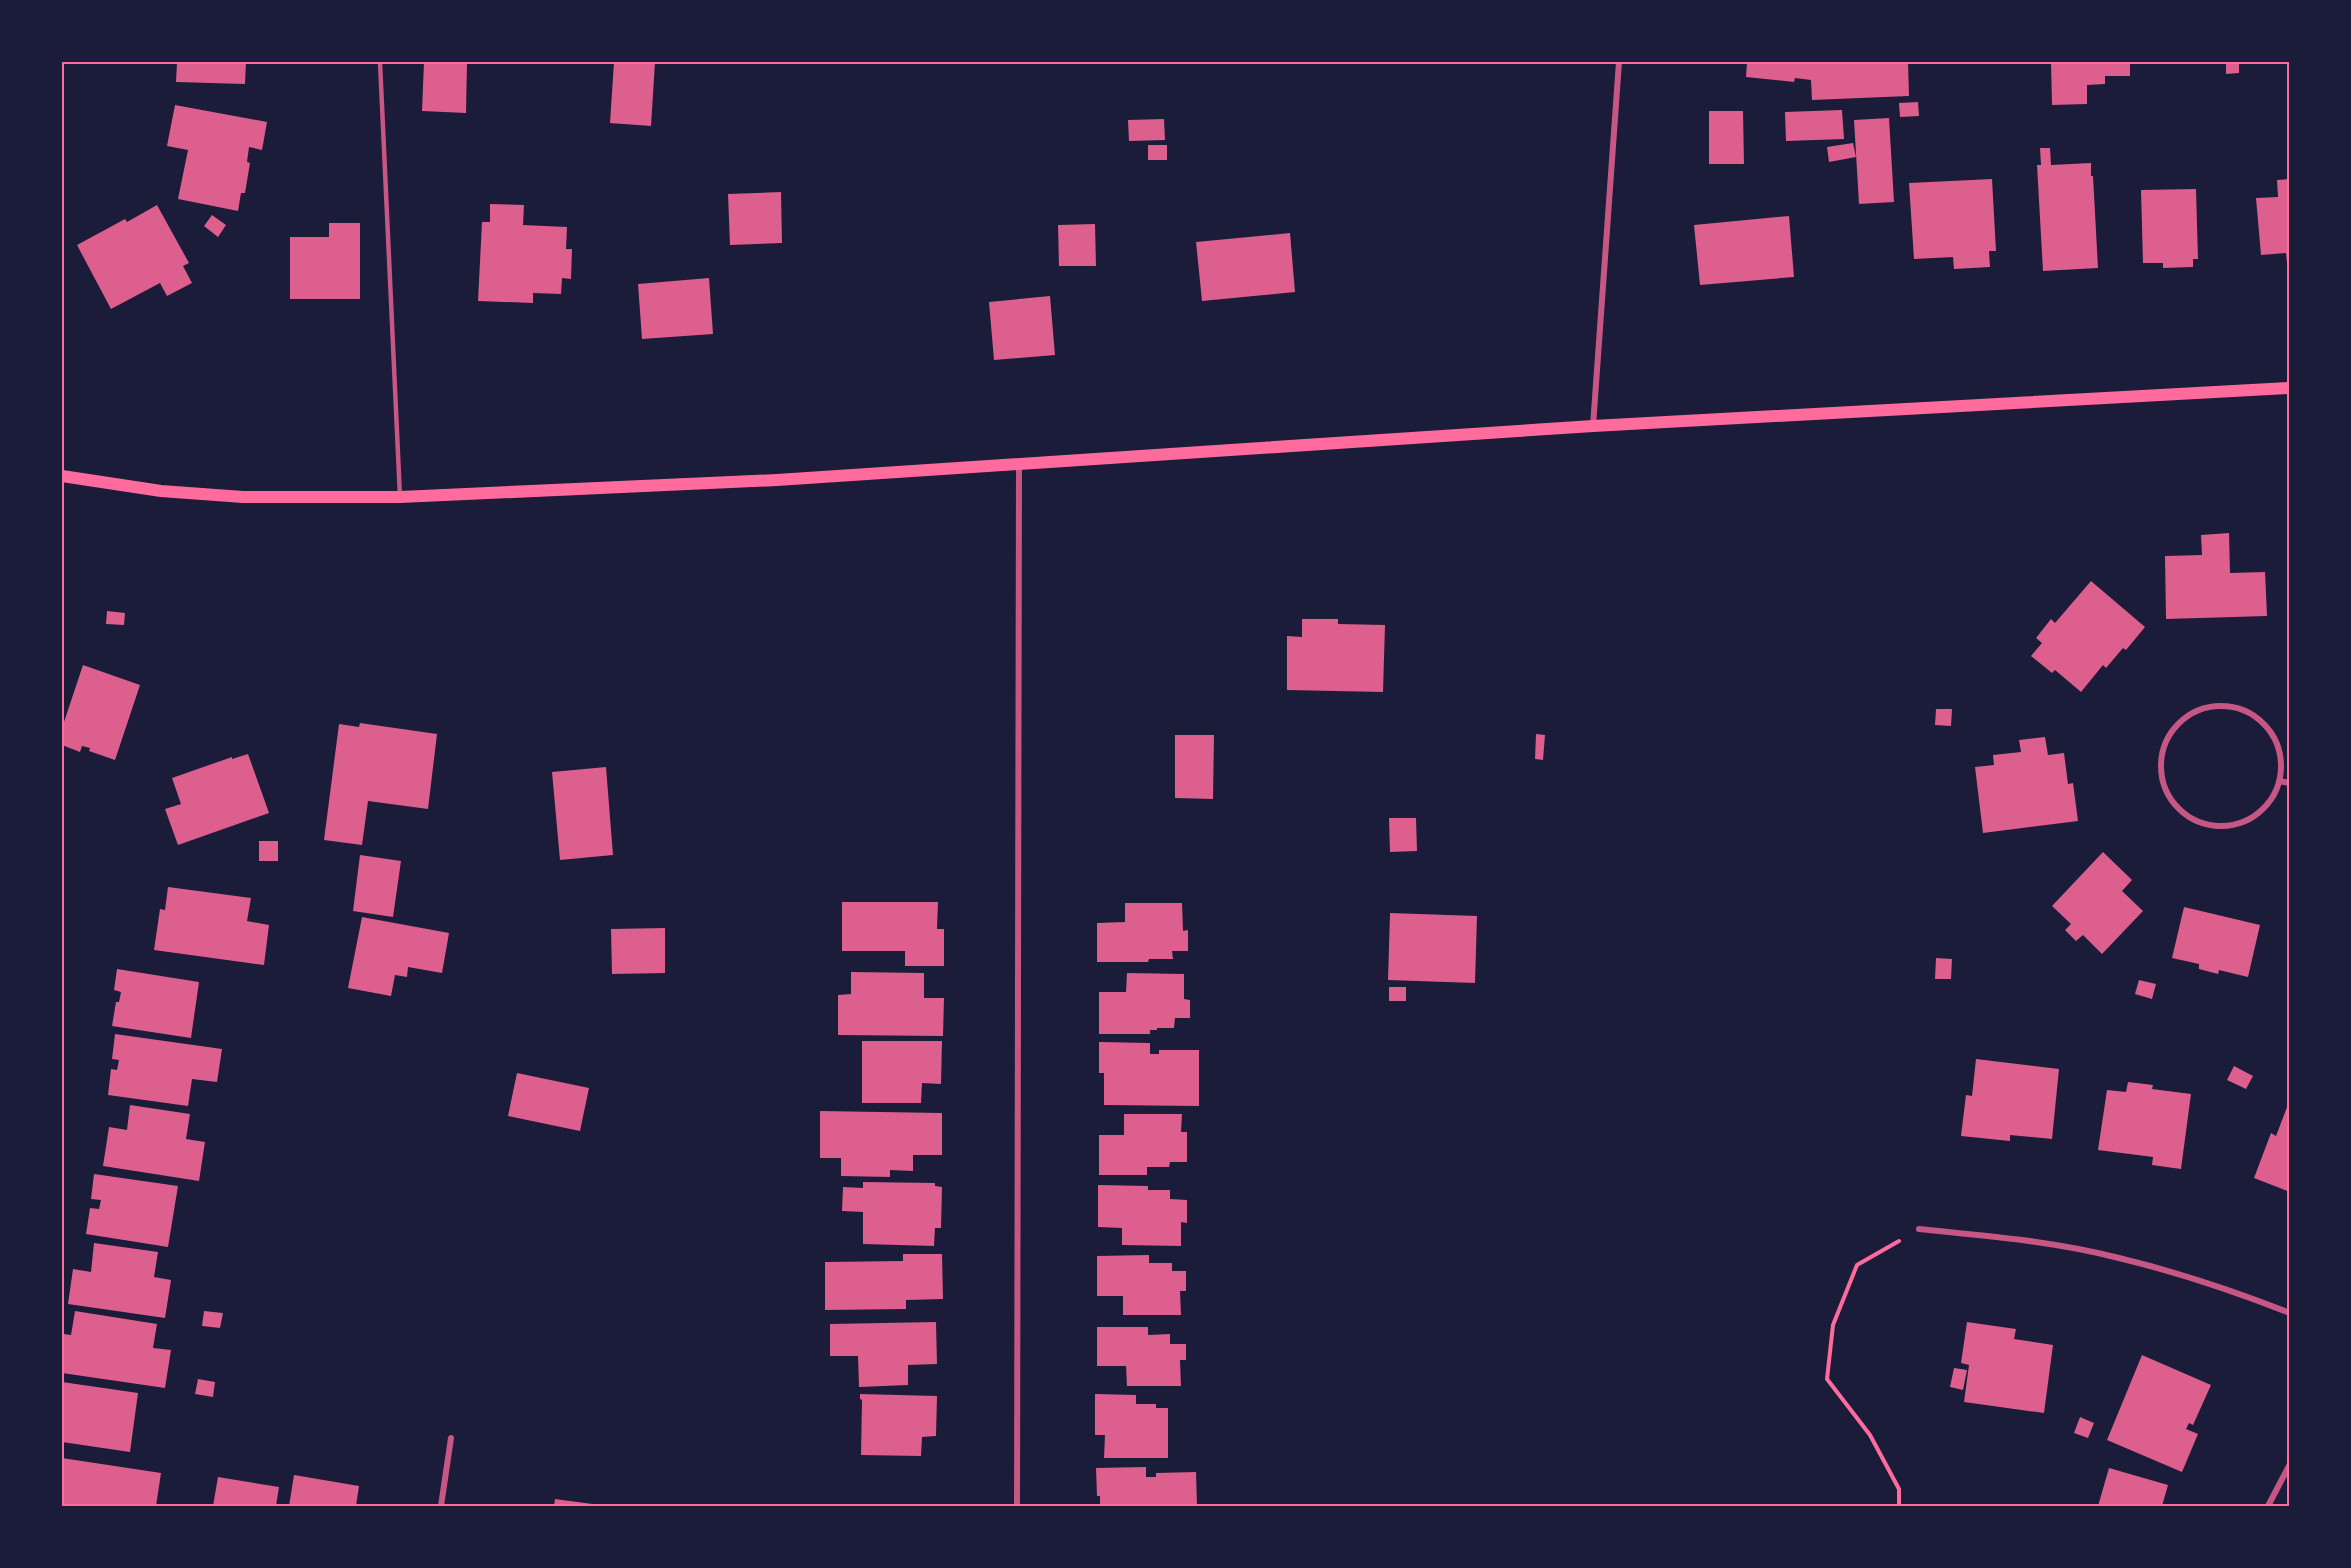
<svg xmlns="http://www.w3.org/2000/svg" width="2351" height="1568" font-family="'Alegreya Sans',sans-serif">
	<rect width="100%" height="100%" fill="#1b1b3a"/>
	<path fill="#dd5f8e" d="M177 62H246L245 84 176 82Z
		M424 62H467L466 113 422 111Z
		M614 62H655L651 126 610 123Z
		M1747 62H1908L1909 96 1812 100 1811 80 1795 78 1794 82 1746 77Z
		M2051 62H2130V76H2105V84L2087 85V104L2052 105Z
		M2226 62H2239V73L2226 74Z
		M1918 102 1919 116 1900 117 1899 103Z
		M175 105 267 122 262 150 249 147 247 162 250 163 245 193H241L238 211 178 199 188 150 167 146Z
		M1842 110 1844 139 1786 141 1785 112Z
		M1709 111H1743L1744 164H1709Z
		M1889 118 1894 202 1859 204 1854 120Z
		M1164 119 1165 140 1129 141 1128 120Z
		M1853 143 1856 157 1829 162 1827 147Z
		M1148 145H1167V160H1148Z
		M2040 148H2050L2051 165 2091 163V176H2093L2098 268 2043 271 2037 165H2041Z
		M1992 179 1996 251H1989L1990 267 1954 269 1953 257 1914 259 1909 183Z
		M2290 179V262L2287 263 2286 253 2261 255 2256 198 2278 197 2277 180Z
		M2196 189 2198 259H2193V267L2163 268V263H2143L2141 190Z
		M781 192 782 243 730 245 728 194Z
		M490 204 524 205 523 225 567 227 566 249H572L571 279 562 278 561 294 533 293V303L478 301 482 222H490Z
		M157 205 189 263 183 266 192 283 167 296 160 283 111 309 77 245 125 219 127 222Z
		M212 215 226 225 218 237 204 226Z
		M1789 216 1794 277 1700 285 1694 225Z
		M329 223H360V299H290V237H329Z
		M1095 224 1096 266H1059L1058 225Z
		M1290 233 1295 292 1202 301 1196 242Z
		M709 278 713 334 642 339 638 284Z
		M1050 296 1055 355 994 360 989 302Z
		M2229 533 2230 573 2265 572 2267 616 2166 619 2165 556 2202 555 2201 535Z
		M2091 581 2145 627 2126 650 2123 648 2106 668 2103 665 2081 692 2055 670 2052 673 2031 656 2042 643 2036 638 2051 619 2055 623Z
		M107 611 125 613 124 625 106 624Z
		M1302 619H1338V624L1385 625 1383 692 1287 690V636L1302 637Z
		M83 665 140 685 115 760 89 751 90 748 82 746 80 752 62 745V728Z
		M1936 709H1952L1951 726 1935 725Z
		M360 723 437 734 428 809 368 801 362 845 324 840 339 724 359 727Z
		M1536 734 1545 735 1543 760 1535 759Z
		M1175 735H1214L1213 799 1175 798Z
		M2045 737 2048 755 2064 753 2068 784 2073 783 2078 821 1983 833 1975 767 1994 765 1993 755 2021 752 2019 740Z
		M248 754 269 813 178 845 165 809 181 804 172 778 232 757V759Z
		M606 767 613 855 560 860 552 772Z
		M1389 818H1416L1417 851 1390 852Z
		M259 841H278V861H259Z
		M2103 852 2132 880 2122 891 2143 911 2102 954 2083 935 2076 941 2065 930 2071 924 2052 906Z
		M360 855 401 861 393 917 353 911Z
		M168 887 251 898 247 921 269 925 264 965 154 950 160 909 165 910Z
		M842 902H938L937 929H944V966H905V951H842Z
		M1125 903H1182L1183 931 1188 930V951H1172L1173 959H1149L1148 962H1097V923L1125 922Z
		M2184 907 2260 925 2248 977 2219 970 2218 974 2199 969V964L2172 958Z
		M1390 913 1477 916 1475 983 1388 980Z
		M362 917 449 933 442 973 408 967 407 977 395 975 391 996 348 988Z
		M665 928V973L612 974 611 929Z
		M1936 958 1952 959 1951 979H1935Z
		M117 969 199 982 191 1038 112 1026 116 1002H119L121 992 114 990Z
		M851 972 924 973V998H944L943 1036 838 1035V995L851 994Z
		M1127 973 1184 974V999L1190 1000V1018H1175L1174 1028H1157V1030H1150V1034H1099V992H1126Z
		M2139 980 2156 984 2152 999 2135 994Z
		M1389 987H1406V1001H1389Z
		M115 1034 222 1049 217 1082 192 1079 188 1106 108 1095 111 1069 117 1070 119 1060 112 1059Z
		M862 1041H942L941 1084 922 1083 921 1103H862Z
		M1099 1042 1150 1043V1054H1159V1050H1199V1106L1104 1105V1073H1099Z
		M1976 1059 2059 1069 2052 1139 2010 1135V1141L1961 1136 1966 1095 1972 1096Z
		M2234 1066 2253 1076 2246 1089 2227 1080Z
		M517 1073 589 1088 580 1131 508 1116Z
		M2128 1082 2153 1085 2152 1089 2191 1094 2181 1169 2152 1165 2153 1157 2098 1150 2107 1090 2126 1092Z
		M2289 1102H2290V1192L2254 1178 2271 1133 2276 1136Z
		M130 1105 190 1114 186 1139 205 1142 199 1181 103 1166 109 1127 127 1130Z
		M820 1111 942 1113V1155H913V1171L890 1170V1177L841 1176V1158H820Z
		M1124 1114H1182L1181 1132H1187V1162H1170L1169 1167H1147V1175H1099V1135H1124Z
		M94 1174 178 1186 168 1247 86 1234 90 1208 99 1209 101 1200 91 1199Z
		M863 1182 935 1183V1186L942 1187 941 1228H935L934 1246 863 1244V1212L842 1211 843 1187 863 1188Z
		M1098 1185 1148 1186V1190H1170V1199L1187 1200V1223L1181 1222V1246L1122 1245V1228L1098 1227Z
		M94 1243 158 1252 154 1277 171 1280 165 1318 68 1304 73 1269 91 1272Z
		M903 1254H942L943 1299 906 1300V1309L825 1310V1262L903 1261Z
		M1149 1255V1263H1172V1271H1186V1291H1180L1181 1315H1123V1296H1097V1256Z
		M75 1311 157 1324 153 1348 171 1350 165 1388 62 1373 64 1334 71 1335Z
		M204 1311 223 1313 220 1328 202 1326Z
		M936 1322 937 1364 908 1365V1385L859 1387 858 1356H830V1324Z
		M1967 1322 2016 1329 2014 1339 2053 1345 2044 1413 1964 1402 1969 1365 1961 1363Z
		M1097 1327H1148V1335L1170 1334V1344H1186V1360H1180L1181 1386H1127L1126 1366H1097Z
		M2142 1355 2211 1385 2193 1425 2189 1423 2186 1429 2198 1434 2182 1472 2107 1440Z
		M1954 1368 1967 1370 1963 1390 1950 1387Z
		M198 1379 215 1382 213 1397 195 1394Z
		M62 1382 138 1393 130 1452 62 1442Z
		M860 1394 937 1396 936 1436 922 1437 921 1456 861 1455 862 1400 860 1399Z
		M1095 1394 1136 1395V1404H1156V1408H1168V1458H1104L1105 1435H1095Z
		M2080 1417 2094 1423 2088 1438 2074 1433Z
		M62 1458 161 1473 156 1506H62Z
		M1146 1467V1477H1156V1473L1196 1472 1197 1506H1100V1496H1097L1096 1468Z
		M2109 1468 2168 1485 2162 1506H2098Z
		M294 1475 359 1486 356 1506H289Z
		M218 1477 279 1487 276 1506H213Z
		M555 1499 600 1505V1506H554Z"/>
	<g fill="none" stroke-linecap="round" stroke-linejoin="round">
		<path stroke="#ff6b9d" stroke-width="4" d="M1899 1506V1489L1870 1435 1827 1379 1833 1325 1857 1265 1899 1241"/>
		<path stroke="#c65784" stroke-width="4.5" d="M380 62 400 497"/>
		<path stroke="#c65784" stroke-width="6" d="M1593 426 1619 62
			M2161 766a60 60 0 1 1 120 0a60 60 0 1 1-120 0Z
			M2279 781 2290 783
			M1919 1229C1986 1236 2054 1241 2119 1258 2177 1272 2234 1291 2290 1313
			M441 1506 451 1438
			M1017 1506 1019 463
			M2268 1506 2290 1464"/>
		<path stroke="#ff6b9d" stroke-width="12" d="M62 476 161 491 243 497H400L777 480 1593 426 2290 388"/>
	</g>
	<rect width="2351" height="1568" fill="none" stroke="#1b1b3a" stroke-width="126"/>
	<rect x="63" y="63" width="2225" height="1442" fill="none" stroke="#ff6b9d" stroke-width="2"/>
</svg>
